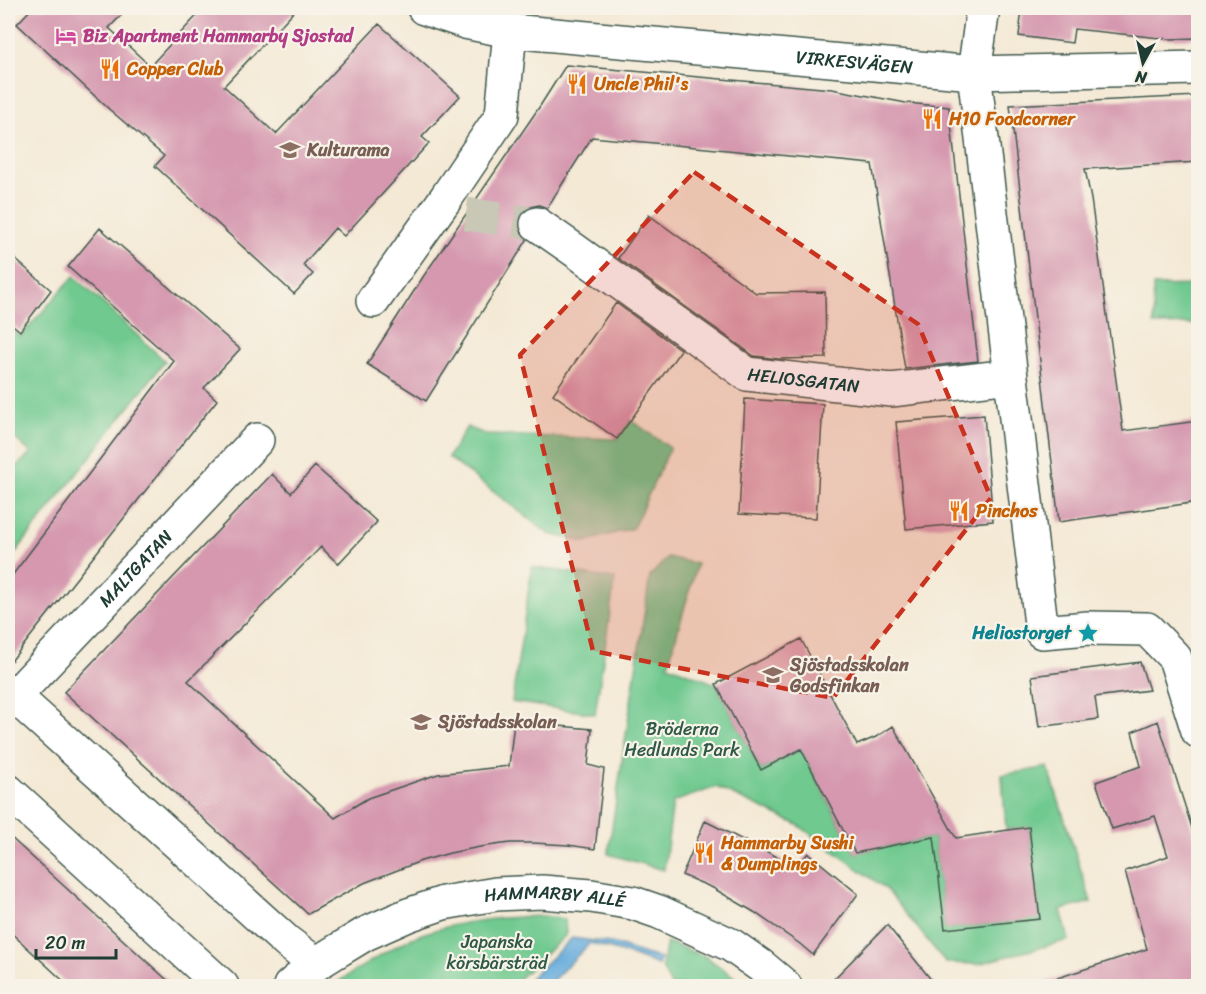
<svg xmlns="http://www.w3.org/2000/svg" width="1206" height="994" font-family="Sriracha,sans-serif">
	<rect width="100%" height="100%" fill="#f7f3e8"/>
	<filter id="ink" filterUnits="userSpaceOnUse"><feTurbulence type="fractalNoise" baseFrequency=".0167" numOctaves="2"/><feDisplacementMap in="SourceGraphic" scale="12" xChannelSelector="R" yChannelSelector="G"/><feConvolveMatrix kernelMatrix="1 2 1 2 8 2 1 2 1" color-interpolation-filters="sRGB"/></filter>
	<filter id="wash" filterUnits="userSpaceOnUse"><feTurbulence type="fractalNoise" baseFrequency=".008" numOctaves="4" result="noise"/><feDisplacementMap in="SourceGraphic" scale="24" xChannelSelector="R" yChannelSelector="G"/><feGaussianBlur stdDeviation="1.35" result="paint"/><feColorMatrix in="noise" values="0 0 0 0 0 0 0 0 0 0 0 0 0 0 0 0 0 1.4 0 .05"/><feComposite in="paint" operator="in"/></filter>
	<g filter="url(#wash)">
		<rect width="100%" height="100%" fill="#f4e9d5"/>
		<path fill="#70c98f" stroke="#488362" stroke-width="1.5" d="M74 276 165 361 12 557 8 553V474L31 453 8 432V326L20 337Z
			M1198 285V324L1154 325 1153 286Z
			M631 420 670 448 633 528 584 542 549 534 448 457 467 427 487 435 617 439Z
			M668 557 697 564 668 665 716 684 761 770 801 749 855 853 934 837 945 929 1040 918 1029 827 1006 830 1002 775 1048 767 1091 902 1061 910 1069 940 978 964 946 963 886 889 798 825 716 787 673 802 664 870 608 854 650 576Z
			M532 567 615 579 595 714 512 702Z
			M545 916 565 919 566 935 511 986H348L338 982C365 965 393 945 422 934 462 920 504 917 545 916Z
			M667 942 706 957 747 986H671L662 967Z"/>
		<path fill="#66acdc" stroke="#427488" stroke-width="1.5" d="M572 938 611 943 661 959 658 965 628 954 590 943 547 986H522Z"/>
		<g id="blocks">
			<path fill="#d598af" d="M32 8H128L109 28 150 66 204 8H297L224 86 276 134 379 24 460 96 422 137 429 143 344 236 335 228 303 265 313 274 294 294 155 166 164 156 110 110 17 24Z
				M1022 8H1198V38L1170 39 1074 29 1072 43 1019 36Z
				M566 65 832 89 906 103 949 107 978 361 905 369 872 164 592 137 547 208 539 205 530 207 521 214 518 223 520 231 527 240 426 401 367 364 423 277 540 106Z
				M1198 96V162L1085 169 1091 199 1123 431 1198 421V502L1059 522 1010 105Z
				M649 215 756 293 825 292 826 358 778 359 754 356 618 258Z
				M100 228 240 349 204 388 217 400 8 665V581L174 361 68 267Z
				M8 253 51 290 20 331 8 321Z
				M616 303 681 350 617 439 553 394Z
				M745 399 823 404 816 518 739 514Z
				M984 415 993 521 906 529 896 422Z
				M315 466 377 522 338 564 321 547 188 681 335 818 368 798 438 774 509 766 514 722 592 729 588 765 604 769 595 849 568 845 533 843H510L480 847 450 853 421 861 364 883 308 914 64 692 272 474 291 493Z
				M801 639 857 745 876 737 893 726 956 838 1029 827 1040 919 945 929 934 837 855 853 801 749 761 770 716 684Z
				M1140 662 1149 690 1095 697 1098 719 1039 727 1032 676Z
				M1158 721 1198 847V987H1046L1045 982 1147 949 1125 871 1168 856 1155 816 1112 829 1096 782 1141 766 1132 732Z
				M705 821 797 867 808 853 858 894 813 955 800 944 754 912 713 888 682 875Z
				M8 835 155 969 175 987H70L8 930Z
				M887 925 937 987H826Z"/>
		</g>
	</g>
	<g filter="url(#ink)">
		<use href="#blocks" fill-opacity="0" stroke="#3f574c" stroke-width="1.5"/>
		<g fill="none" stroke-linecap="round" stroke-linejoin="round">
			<path stroke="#c9c7b5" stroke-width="33" stroke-dasharray="33 16" stroke-linecap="butt" d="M466 214 537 224"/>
			<g stroke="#3f574c" stroke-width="36">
				<g id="minor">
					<path id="s1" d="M424 8 465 22 510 31 974 73 1198 68"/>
					<path d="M983 8 974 73 1042 632 1088 628 1147 629 1175 658 1198 731"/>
					<path id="s2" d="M537 224 573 249 747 374 891 390 1010 376"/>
					<path d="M373 301 446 198 502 115 510 31"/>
					<path d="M8 690 287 942 316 964"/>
					<path id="s3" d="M14 697 257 440"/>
					<path d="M8 791 222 986"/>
					<path id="s4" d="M290 986 316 964 332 954 365 934 408 915 443 903 496 894 542 892 591 896 633 903 659 912 731 945 761 966 785 986"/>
				</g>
			</g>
			<use href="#minor" stroke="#fff" stroke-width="33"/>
		</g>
	</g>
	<path fill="#c8321e" fill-opacity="0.2" stroke="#c8321e" stroke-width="4.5" stroke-dasharray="12 8" stroke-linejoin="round" d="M694 172 918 324 991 498 833 698 593 651 520 355Z"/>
	<defs>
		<g id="hotel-bare" transform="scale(1.62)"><path d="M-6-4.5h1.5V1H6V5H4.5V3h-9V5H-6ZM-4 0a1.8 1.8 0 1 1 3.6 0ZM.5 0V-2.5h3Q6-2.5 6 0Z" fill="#d1479c" stroke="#f7f3e8" stroke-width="2.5" paint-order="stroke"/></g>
		<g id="restaurant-bare" transform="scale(1.62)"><path d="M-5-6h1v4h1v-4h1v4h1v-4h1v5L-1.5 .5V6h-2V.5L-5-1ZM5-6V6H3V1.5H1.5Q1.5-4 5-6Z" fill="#e8710a" stroke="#f7f3e8" stroke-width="2.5" paint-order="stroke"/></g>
		<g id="school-bare" transform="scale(1.62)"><path d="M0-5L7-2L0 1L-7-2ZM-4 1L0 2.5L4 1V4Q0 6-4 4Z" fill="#8d6e63" stroke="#f7f3e8" stroke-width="2.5" paint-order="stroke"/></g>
		<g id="sight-bare" transform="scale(1.62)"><path d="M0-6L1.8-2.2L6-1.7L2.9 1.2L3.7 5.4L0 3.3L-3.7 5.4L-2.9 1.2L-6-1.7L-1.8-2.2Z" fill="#0f9aa8" stroke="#f7f3e8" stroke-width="2.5" paint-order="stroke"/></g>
	</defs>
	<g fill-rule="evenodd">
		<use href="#hotel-bare" x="66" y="36"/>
		<use href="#restaurant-bare" x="110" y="69"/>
		<use href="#restaurant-bare" x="577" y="84"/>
		<use href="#restaurant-bare" x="932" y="119"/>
		<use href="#school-bare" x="290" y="150"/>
		<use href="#restaurant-bare" x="959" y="511"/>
		<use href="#sight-bare" x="1088" y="633"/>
		<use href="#school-bare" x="773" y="675"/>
		<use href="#school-bare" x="421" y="722"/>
		<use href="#restaurant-bare" x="704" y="853"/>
	</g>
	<g text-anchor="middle" stroke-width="4.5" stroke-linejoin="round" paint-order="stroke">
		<g font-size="18" font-weight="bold" fill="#b23c85" stroke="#f7f3e8" text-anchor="start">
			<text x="83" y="42">Biz Apartment Hammarby Sjostad</text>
		</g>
		<g font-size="18" fill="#1f3d34" stroke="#f7f3e8">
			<text dy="6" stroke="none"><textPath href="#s1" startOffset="435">VIRKESVÄGEN</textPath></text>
			<text dy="6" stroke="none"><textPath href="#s2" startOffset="315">HELIOSGATAN</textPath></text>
			<text dy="6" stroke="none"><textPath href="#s3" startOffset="177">MALTGATAN</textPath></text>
			<text dy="6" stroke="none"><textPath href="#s4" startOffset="288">HAMMARBY ALLÉ</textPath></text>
		</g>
		<g font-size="18" font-weight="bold" fill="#c56008" stroke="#f7f3e8" text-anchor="start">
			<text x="127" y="75">Copper Club</text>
			<text x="594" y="90">Uncle Phil's</text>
			<text x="949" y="125">H10 Foodcorner</text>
			<text x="976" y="517">Pinchos</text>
			<text x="721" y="849">Hammarby Sushi<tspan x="721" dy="21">&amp; Dumplings</tspan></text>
		</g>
		<g font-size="18" font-weight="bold" fill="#785e54" stroke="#f7f3e8" text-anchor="start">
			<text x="307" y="156">Kulturama</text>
			<text x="790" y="671">Sjöstadsskolan<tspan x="790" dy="21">Godsfinkan</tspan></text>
			<text x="438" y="728">Sjöstadsskolan</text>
		</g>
		<g font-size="18" font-weight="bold" fill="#0d838f" stroke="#f7f3e8" text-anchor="end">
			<text x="1071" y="639">Heliostorget</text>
		</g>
		<g font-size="18" fill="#2f5946" stroke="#f7f3e8">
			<text x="682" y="735">Bröderna<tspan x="682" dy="21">Hedlunds Park</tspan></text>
			<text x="497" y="948">Japanska<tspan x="497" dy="21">körsbärsträd</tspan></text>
		</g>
	</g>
	<rect width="1206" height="994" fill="none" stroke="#f7f3e8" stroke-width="30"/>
	<g transform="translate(1143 63) rotate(188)" stroke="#f7f3e8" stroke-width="4.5" paint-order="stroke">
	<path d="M0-4.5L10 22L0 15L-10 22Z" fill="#1f3d34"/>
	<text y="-9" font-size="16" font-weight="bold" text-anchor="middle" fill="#1f3d34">N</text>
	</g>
	<path d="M36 949v9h80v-9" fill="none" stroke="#1f3d34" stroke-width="3"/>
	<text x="45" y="949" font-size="18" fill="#1f3d34" stroke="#f7f3e8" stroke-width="4.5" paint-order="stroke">20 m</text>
</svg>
